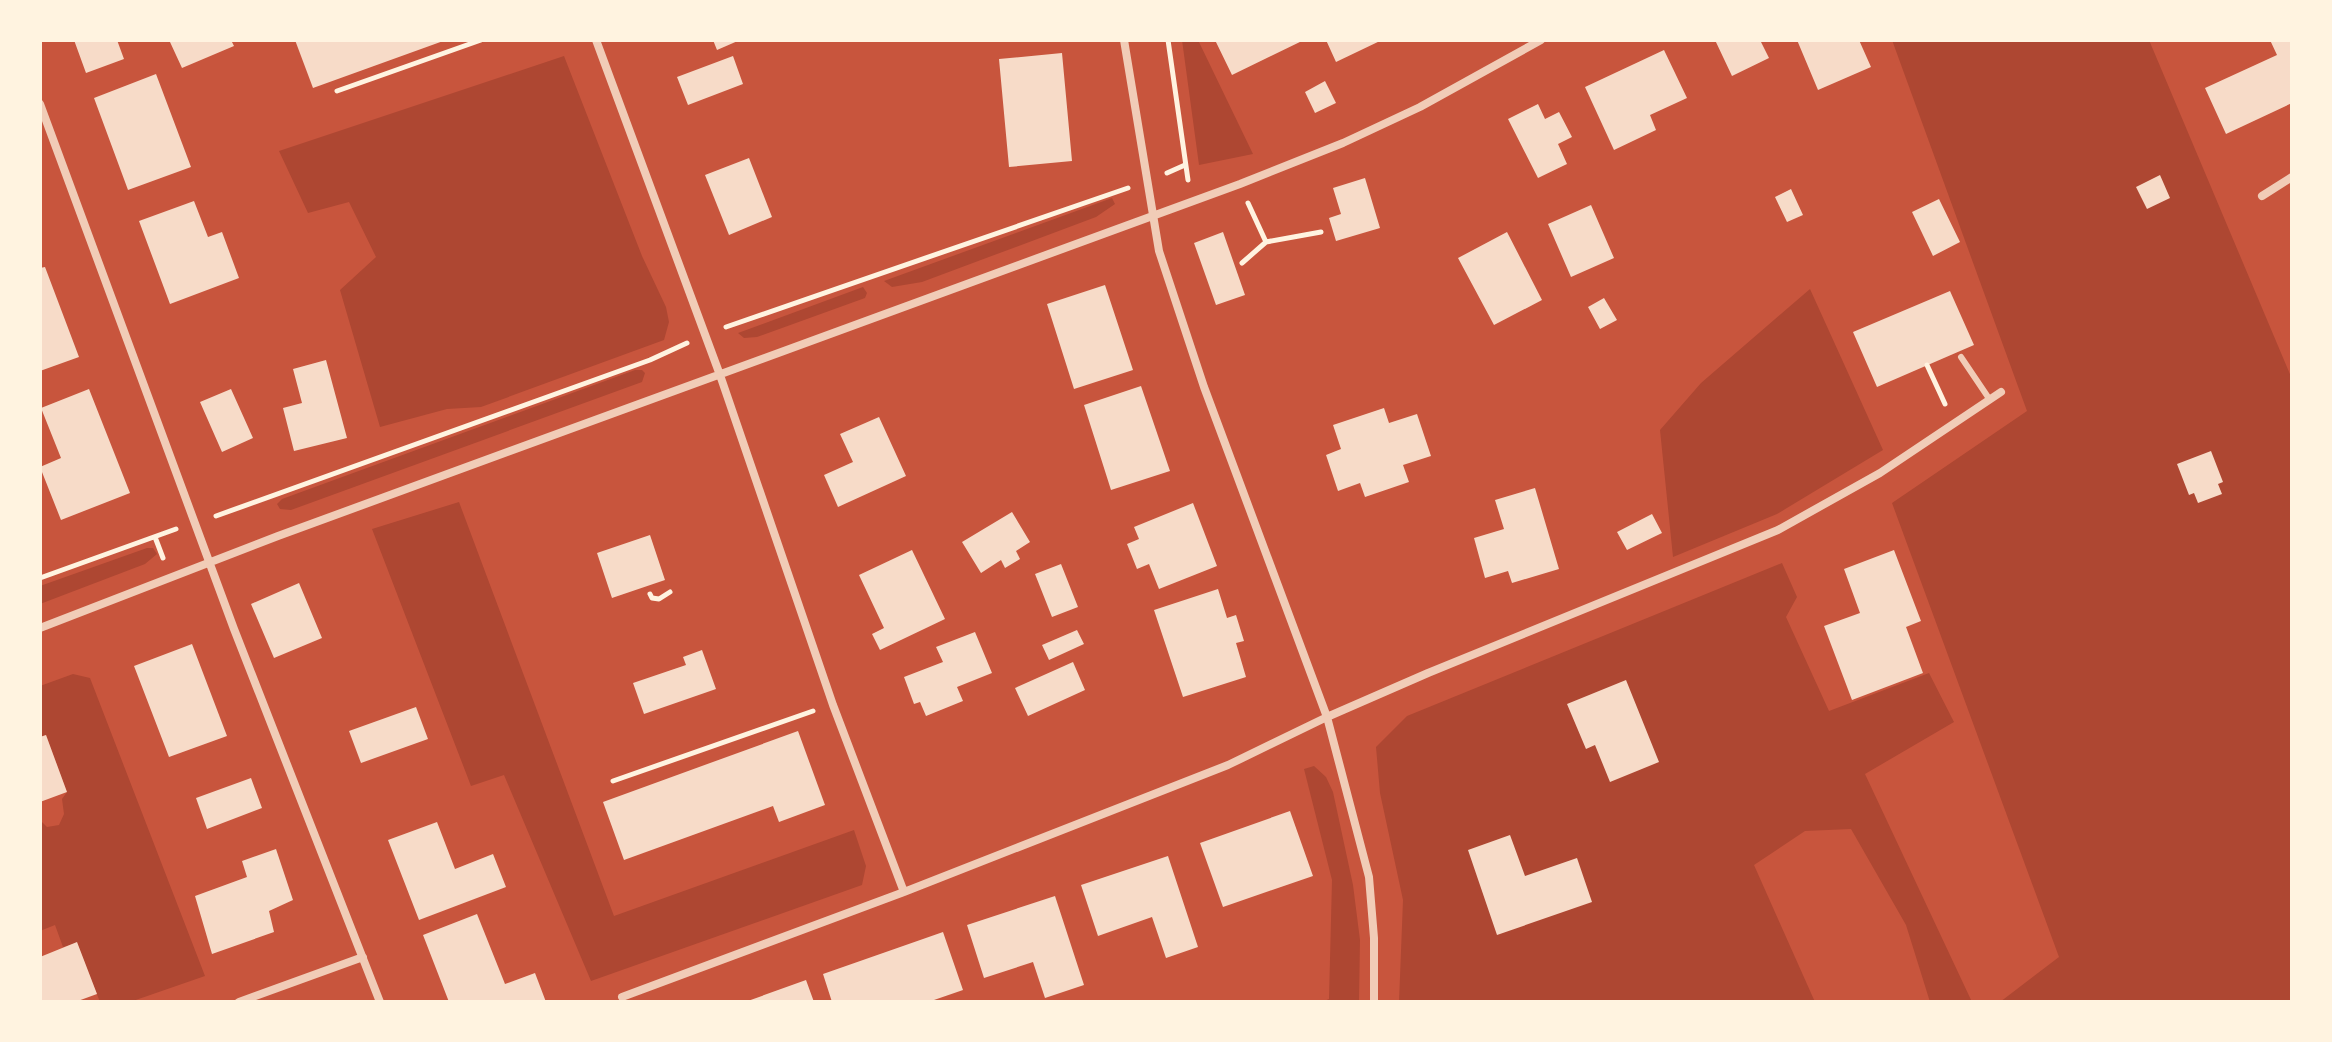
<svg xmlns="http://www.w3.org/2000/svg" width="2332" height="1042" font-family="'Varela Round',sans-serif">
	<rect width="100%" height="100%" fill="#c8553d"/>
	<path fill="#ae4732" d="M1182 40H1198L1253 154 1199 165Z
		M1892 40H2149L2292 379V1002H2000L2059 957 1892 503 2027 411Z
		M564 56 642 256 666 307 669 322 664 340 481 407 447 409 380 427 340 290 376 257 349 202 308 213 279 151Z
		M1112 198 1115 204 1096 217 922 282 892 287 884 281Z
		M863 287 867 293 865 298 757 337 744 338 738 333Z
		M1810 289 1883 450 1777 514 1673 557 1660 430 1701 383Z
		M635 370H642L645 373 642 382 291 510 280 509 277 504 282 499Z
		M459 502 614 916 854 830 866 866 862 885 591 981 504 775 471 786 372 529Z
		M147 548H153L157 554 145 564 40 604V586Z
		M1782 563 1797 597 1786 617 1829 711 1929 673 1954 722 1865 774 1972 1002H1930L1906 925 1851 829 1805 831 1754 865 1815 1002H1399L1403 900 1380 793 1376 747 1407 716Z
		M73 674 90 678 205 976 130 1002H100L77 943 63 947 55 925 40 931V820L47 827 59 825 64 814 62 799 67 792 46 735 40 737V686Z
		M1314 766 1326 777 1333 792 1353 885 1360 940 1359 1002H1322L1329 999 1332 880 1304 769Z"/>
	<path fill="#f7dbc8" d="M74 40H117L124 59 86 73Z
		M175 40H231L234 46 182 68 170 42Z
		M295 40H446L313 88Z
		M713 40H740L717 50Z
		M1215 40H1304L1232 75Z
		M1326 40H1382L1336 62Z
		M1715 40H1760L1769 58 1732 76Z
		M1797 40H1859L1871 67 1818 90Z
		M2270 40H2292V103L2226 134 2205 88 2277 55Z
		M1664 50 1687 98 1650 115 1656 130 1614 150 1585 87Z
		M1062 53 1072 161 1009 167 999 59Z
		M733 56 743 84 688 105 677 77Z
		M156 74 191 167 128 190 94 98Z
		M1325 81 1336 103 1315 113 1305 92Z
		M1538 104 1545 119 1559 112 1572 137 1558 144 1567 164 1538 178 1508 119Z
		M749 158 772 217 729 235 705 175Z
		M2160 175 2170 198 2147 209 2136 187Z
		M1365 178 1380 228 1336 241 1329 218 1341 214 1333 188Z
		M1791 189 1803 215 1787 222 1775 197Z
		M1939 199 1960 242 1933 256 1912 212Z
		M194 201 208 237 222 232 239 278 170 304 139 221Z
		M1591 205 1614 258 1571 277 1548 224Z
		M1223 232 1245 295 1216 305 1194 243Z
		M1507 232 1542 300 1494 325 1458 258Z
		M45 267 79 357 40 371V268Z
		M1105 285 1133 370 1074 389 1047 304Z
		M1950 291 1974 345 1877 387 1853 332Z
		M1604 298 1617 320 1600 329 1588 307Z
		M326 360 347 438 294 451 283 408 302 403 293 369Z
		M1141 386 1170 471 1111 490 1084 405Z
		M89 389 130 493 61 520 40 467 61 458 41 408Z
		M231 389 253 438 222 452 200 402Z
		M1384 408 1389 423 1417 414 1431 456 1403 465 1409 482 1365 497 1360 483 1338 491 1326 455 1341 449 1333 425Z
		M879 417 906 476 838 507 824 475 853 462 840 434Z
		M2211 451 2223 482 2218 484 2222 494 2198 503 2194 493 2189 495 2177 464Z
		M1535 488 1559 569 1512 583 1508 571 1485 578 1474 538 1504 529 1495 500Z
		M1193 503 1217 566 1159 589 1149 564 1137 569 1127 544 1139 539 1134 527Z
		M1012 512 1030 542 1016 551 1020 559 1005 568 1001 560 981 573 962 542Z
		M1652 514 1662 533 1627 550 1617 532Z
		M650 535 665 580 612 598 597 553Z
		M912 550 945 619 880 650 872 634 884 628 859 575Z
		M1894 550 1921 621 1906 627 1923 673 1852 700 1824 626 1860 613 1844 569Z
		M1061 564 1078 607 1052 617 1035 574Z
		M299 583 322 638 274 658 251 604Z
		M1218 589 1227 618 1236 615 1244 641 1236 643 1246 677 1183 697 1154 610Z
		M1077 630 1084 644 1049 660 1042 645Z
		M975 632 992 673 957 687 963 701 926 716 920 702 914 704 904 677 943 662 936 647Z
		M192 644 227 736 169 757 134 666Z
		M702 650 716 689 644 714 633 683 686 665 683 657Z
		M1073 662 1085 690 1028 716 1015 688Z
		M1626 680 1659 762 1610 782 1595 745 1586 749 1567 704Z
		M416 707 428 739 361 763 349 731Z
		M798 731 825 805 779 822 773 806 624 860 603 802Z
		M46 735 67 792 40 802V737Z
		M251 778 262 808 207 829 196 798Z
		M1290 811 1313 876 1223 907 1200 843Z
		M437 822 455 869 493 854 506 887 419 920 388 840Z
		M1510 835 1525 876 1577 858 1592 902 1497 935 1468 850Z
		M276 849 293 900 269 911 274 932 212 954 195 896 247 877 242 861Z
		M1168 856 1198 947 1166 958 1152 917 1098 936 1081 885Z
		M1055 896 1084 985 1045 998 1033 962 984 978 967 925Z
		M477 914 505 984 535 973 546 1002H449L423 935Z
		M943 932 963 990 934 1000 935 1002H832L823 974Z
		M77 942 97 994 75 1002H40V957Z
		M806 980 814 1002H745Z"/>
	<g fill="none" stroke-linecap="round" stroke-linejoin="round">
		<path stroke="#fff3e0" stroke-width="5" d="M1168 40 1188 180
			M337 91 481 40
			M1167 173 1185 165
			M1248 203 1266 242
			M1242 263 1266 242 1321 232
			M726 327 1128 188
			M1927 365 1945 404
			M216 516 650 360 687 343
			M155 537 163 558
			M40 578 176 529
			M650 594 652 598 659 599 670 592
			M613 781 813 711"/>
		<path stroke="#f1ccb7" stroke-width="6" d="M1961 357 1990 400"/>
		<path stroke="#f1ccb7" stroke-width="8" d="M596 40 720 375 833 705 904 892
			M1124 40 1159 251 1204 387 1327 717 1369 877 1374 938V1002
			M40 104 234 629 380 1002
			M2262 196 2292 177
			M40 628 278 536 1240 184 1343 143 1420 107 1541 40
			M622 997 904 892 1228 765 1327 717 1428 673 1778 530 1880 473 2001 392
			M239 1002 363 957"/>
	</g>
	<rect width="2332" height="1042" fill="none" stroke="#fff3e0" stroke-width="84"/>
</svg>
